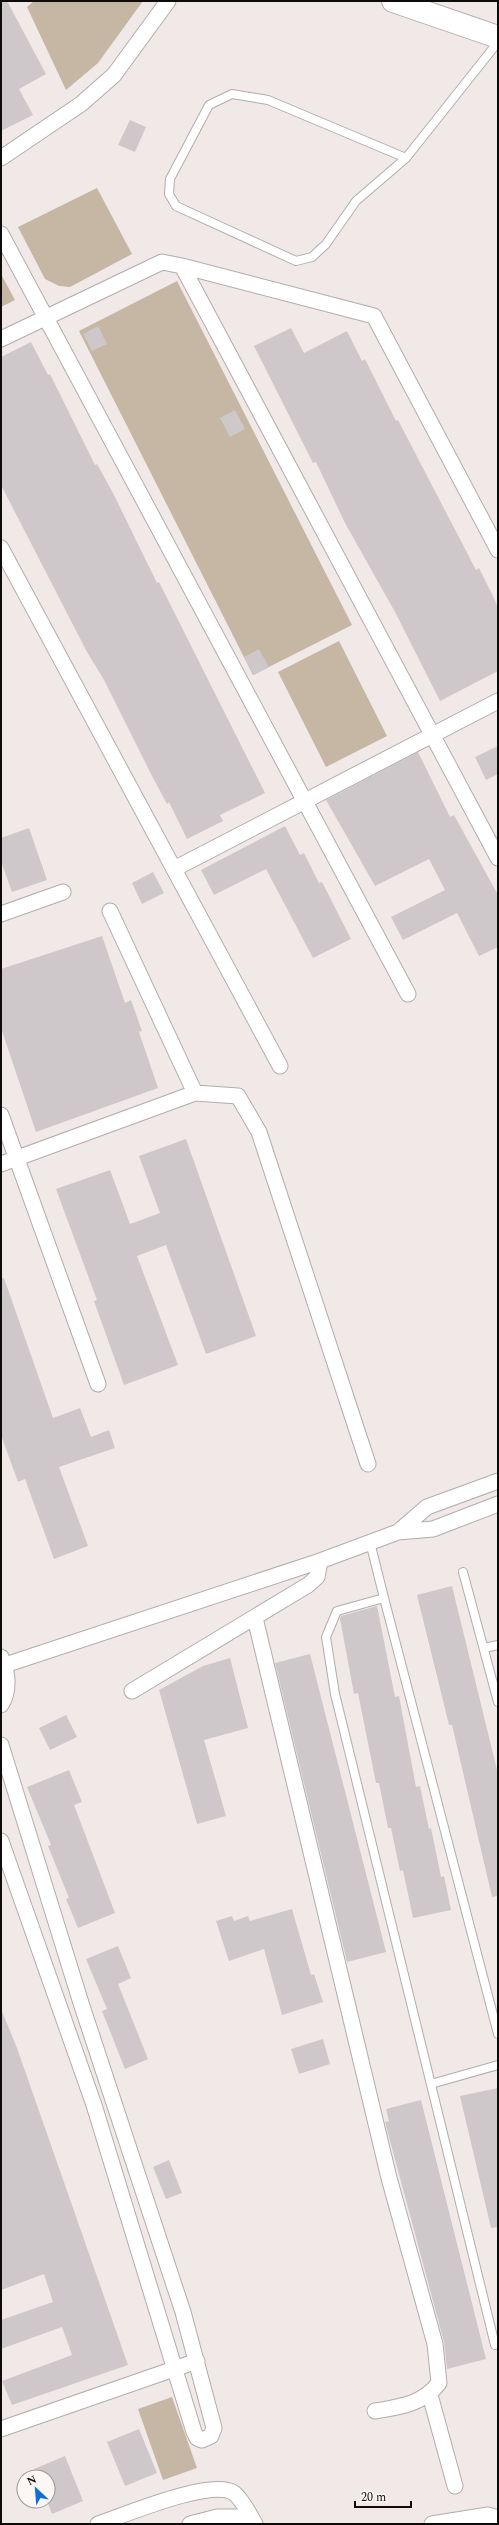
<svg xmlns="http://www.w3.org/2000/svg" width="499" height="2525" font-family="Spectral,serif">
	<rect width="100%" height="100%" fill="#f0e9e8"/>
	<path fill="#c5b7a3" d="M34 1H143L98 63 66 90 27 7Z
		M97 188 132 254 70 287 59 286 45 279 18 227Z
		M1 274 15 300 1 307Z
		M177 281 352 625 253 675 79 331Z
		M339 641 387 736 326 767 278 672Z
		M172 2397 197 2468 163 2480 138 2409Z"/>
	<path fill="#cfc8ca" d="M1 1H7L46 74 19 89 33 115 1 131Z
		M130 120 146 127 135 152 118 145Z
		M98 326 107 344 92 351 83 334Z
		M291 328 304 353 347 331 362 361 365 359 396 421 398 420 476 570 479 568 493 596 498 608V671L440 701 395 612 345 523 316 462 313 463 254 346Z
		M31 342 48 375 50 374 95 465 97 464 113 493 157 583 159 582 265 793 220 815 223 821 187 839 169 802 167 804 151 774 104 680 87 652 1 485V357Z
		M235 410 245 429 230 437 220 418Z
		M259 649 269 667 254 675 244 657Z
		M498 746V774L486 780 475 757Z
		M418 752 450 817 454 815 498 895V947L479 956 457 913 403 940 391 917 445 890 429 859 375 886 326 800Z
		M285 826 300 855 304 853 319 883 322 882 351 939 313 958 266 869 214 895 201 870Z
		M29 828 47 880 12 892 1 861V838Z
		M153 872 164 893 142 904 132 883Z
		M102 936 125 1003 131 1000 142 1031 139 1032 158 1088 36 1132 1 1028V969Z
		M186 1139 256 1336 206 1354 166 1245 137 1256 178 1365 124 1385 94 1301 97 1300 56 1189 110 1170 130 1224 160 1213 139 1156Z
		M1 1278H4L53 1418 80 1408 91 1437 109 1430 115 1448 59 1467 88 1546 54 1559 25 1479 18 1482 1 1435Z
		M452 1586 498 1774V1896L492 1897 452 1725H449L417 1595Z
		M377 1606 395 1697 399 1696 416 1787 420 1786 429 1829 431 1828 441 1877 444 1876 451 1910 413 1918 403 1870 400 1871 391 1828H388L379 1783H376L358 1693 354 1694 340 1619 341 1616Z
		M310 1654 386 1952 347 1962 275 1663Z
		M230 1658 248 1728 204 1740 226 1816 197 1824 159 1690 203 1666Z
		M66 1715 77 1737 50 1750 39 1728Z
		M69 1770 82 1802 74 1805 115 1913 78 1928 66 1899 69 1898 48 1846 51 1845 27 1787Z
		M292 1909 311 1975 314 1974 323 2002 282 2015 264 1949 229 1961 216 1921 232 1916 234 1921 248 1916 250 1921Z
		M118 1946 131 1978 118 1984 148 2059 125 2069 102 2011 107 2009 86 1959Z
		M1 2009 17 2048 128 2365 12 2405 2 2381 72 2355 62 2327 1 2349V2320L53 2302 44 2274 1 2290Z
		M323 2039 330 2064 299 2074 291 2049Z
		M498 2088V2227L491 2228 460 2096Z
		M421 2100 486 2359 447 2369 444 2342 385 2122 389 2121 386 2109Z
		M169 2160 182 2193 166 2199 153 2167Z
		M139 2429 157 2473 125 2486 107 2442Z
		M65 2456 83 2501 52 2514 47 2501 48 2477H37L34 2469Z"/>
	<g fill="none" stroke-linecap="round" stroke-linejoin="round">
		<g stroke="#b2acab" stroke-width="10">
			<path id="service" d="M406 158 268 100 232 94 209 105 170 179 169 194 176 206 296 261 312 257 326 244 356 201 406 158 498 42
				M370 1542 384 1598 337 1611 326 1637 335 1694 495 2345
				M463 1572 498 1702
				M384 1598 498 2034
				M484 1648 498 1645
				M431 2084 498 2065"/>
		</g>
		<g stroke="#b2acab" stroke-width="17">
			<path id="minor" d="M1 158 81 104 114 75 168 1
				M1 234 408 994
				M182 266 498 858
				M1 339 162 262 182 266 374 316 498 550
				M1 548 280 1066
				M174 869 498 701
				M110 911 195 1093 238 1096 259 1132 368 1464
				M1 914 63 892
				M1 1115 98 1384
				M1 1164 195 1093
				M398 1532 427 1507 498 1481
				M255 1618 389 2178 435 2344 439 2383C423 2404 400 2407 375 2411
				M1 1657C8 1671 10 1691 1 1705
				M5 1665 320 1561 398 1532 433 1529 498 1504
				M132 1691 308 1585 317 1577 320 1561
				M1 1745 81 2003 183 2312 214 2428 211 2436 202 2440 197 2438 194 2432 94 2105 1 1841
				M430 2395 455 2486
				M1 2429 197 2361
				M98 2524C125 2515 211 2478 234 2493 242 2499 250 2515 255 2524
				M190 2524 217 2517H251
				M432 2524 488 2515 498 2518"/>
		</g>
		<g stroke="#b2acab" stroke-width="24">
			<path id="secondary" d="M393 1 498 37"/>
		</g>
		<use href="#service" stroke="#fff" stroke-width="8"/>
		<use href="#minor" stroke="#fff" stroke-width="15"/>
		<use href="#secondary" stroke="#fff" stroke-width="22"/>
	</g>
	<rect width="499" height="2525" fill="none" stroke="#0e0c0b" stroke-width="4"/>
	<g transform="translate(36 2489) rotate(334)"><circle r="19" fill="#fdf6f5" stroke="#9d9897"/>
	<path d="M0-3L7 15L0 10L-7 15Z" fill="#0a6fd8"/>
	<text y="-6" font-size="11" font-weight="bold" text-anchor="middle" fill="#0e0c0b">N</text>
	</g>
	<path d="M355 2501v6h56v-6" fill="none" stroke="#0e0c0b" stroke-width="2"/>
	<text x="361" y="2501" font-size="12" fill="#0e0c0b" stroke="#fdf6f5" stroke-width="3" paint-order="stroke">20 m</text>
</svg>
